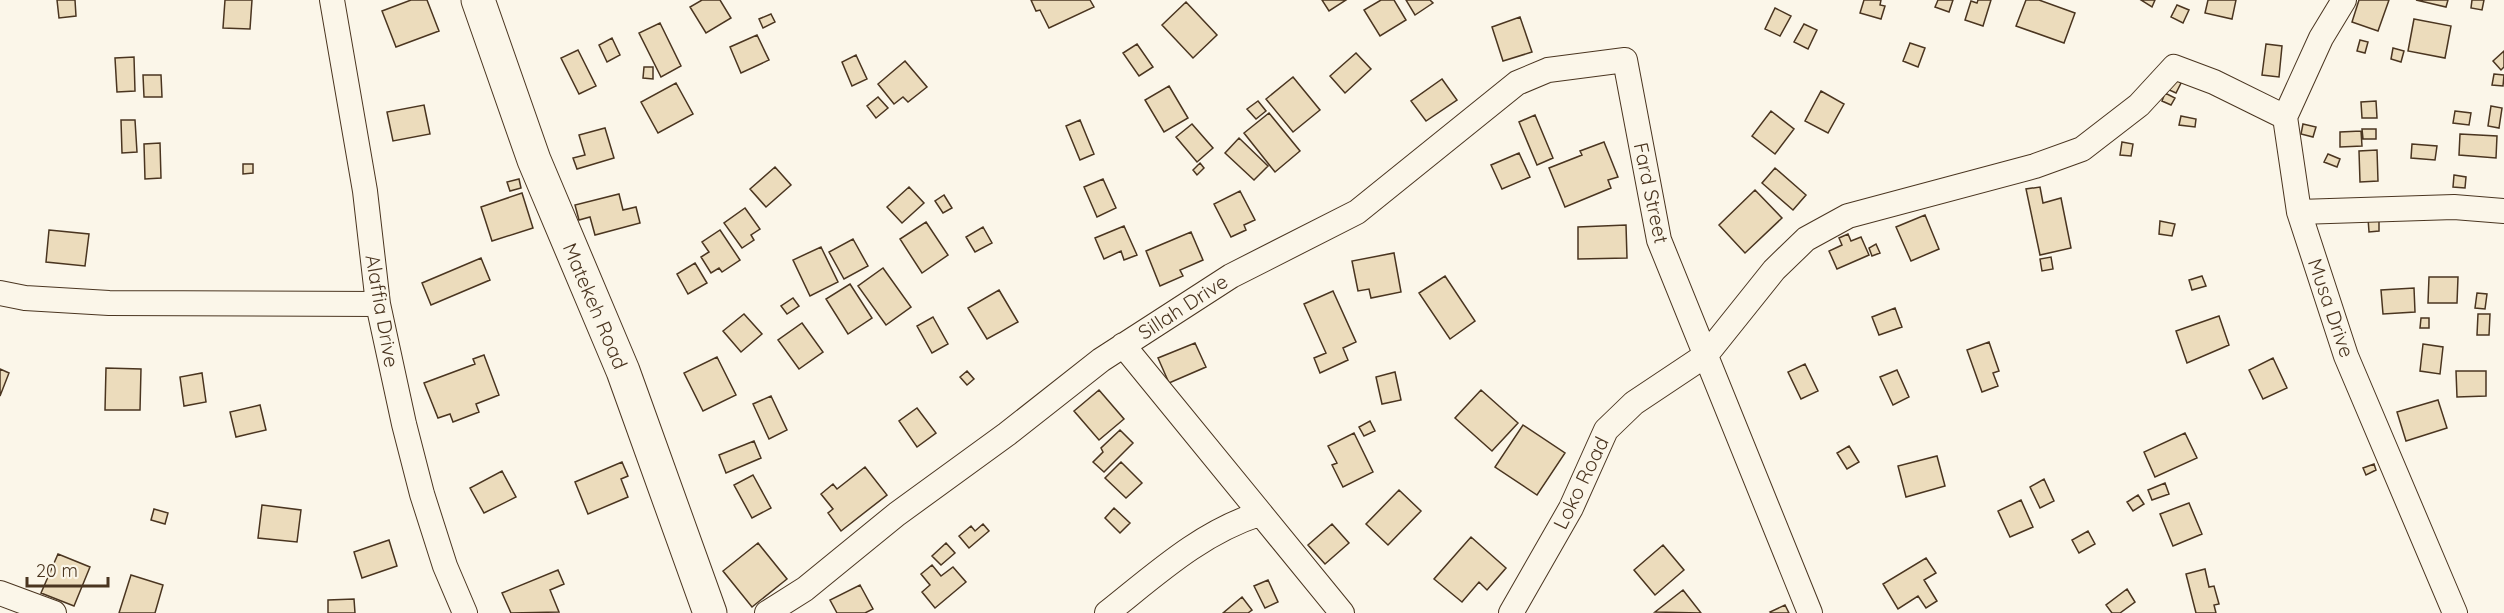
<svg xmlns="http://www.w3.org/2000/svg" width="2504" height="613" font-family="Quicksand,sans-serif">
	<rect width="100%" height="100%" fill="#fbf6e9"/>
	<path fill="#ecdcbc" stroke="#4a3520" stroke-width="1.5" d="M57 0H75L76 16 59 18Z
		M225 0H252L250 29 223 28Z
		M411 0H427L439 31 396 47 382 11Z
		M702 0H720L731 18 706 33 690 7Z
		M1031 0H1090L1094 7 1049 28 1040 10 1036 11Z
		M1322 0H1346L1329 11Z
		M1381 0H1394L1406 20 1380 36 1364 10Z
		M1406 0H1430L1433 3 1415 15Z
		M1864 0H1881L1880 5 1885 6 1881 19 1860 13Z
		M1938 0H1953L1949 12 1935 7Z
		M1978 0H1991L1983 26 1965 20 1971 1 1977 3Z
		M2026 0H2039L2075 13 2064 43 2016 26Z
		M2141 0H2155L2152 7Z
		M2208 0H2236L2232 19 2205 13Z
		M2359 0H2389L2378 31 2352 22Z
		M2416 0H2448L2446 7Z
		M2472 0H2484L2482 10 2471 8Z
		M1186 2 1217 35 1193 58 1162 25Z
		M2177 5 2189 10 2183 23 2171 17Z
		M1775 8 1791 16 1780 36 1765 29Z
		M771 14 775 22 763 28 759 19Z
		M1520 17 1532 52 1503 61 1492 27Z
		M2414 19 2451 26 2445 58 2408 51Z
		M660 23 681 66 661 77 639 33Z
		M1804 24 1817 30 1808 49 1794 42Z
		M757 35 769 60 741 73 730 47Z
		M612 38 620 55 607 62 599 45Z
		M2360 40 2368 42 2365 53 2357 51Z
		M1910 43 1925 48 1918 67 1903 61Z
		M1137 44 1153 67 1139 76 1123 53Z
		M2266 44 2282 46 2279 77 2262 75Z
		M2393 48 2404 51 2401 62 2391 59Z
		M578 50 596 86 579 94 561 58Z
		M2504 51V67L2501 70 2493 61Z
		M1356 53 1371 69 1345 93 1330 76Z
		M856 55 867 79 852 86 842 62Z
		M134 57 135 91 117 92 115 58Z
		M905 61 927 87 908 102 903 97 894 104 878 84Z
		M644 67H653V79L643 78Z
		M2494 74 2504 75 2503 86 2492 85Z
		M143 75H161L162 97H144Z
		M1293 77 1320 110 1293 132 1266 99Z
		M2173 77 2182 81 2176 93 2167 89Z
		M1442 79 1457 100 1426 121 1411 101Z
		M676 83 693 114 658 133 641 102Z
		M1169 86 1188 118 1164 132 1145 100Z
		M1821 91 1844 104 1828 133 1805 121Z
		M2165 93 2175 98 2171 105 2162 101Z
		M878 97 888 108 876 118 867 106Z
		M1258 101 1266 111 1256 119 1247 109Z
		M2376 101 2377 118H2362L2361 102Z
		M424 105 430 134 393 141 387 112Z
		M2491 106 2502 108 2499 128 2488 126Z
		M1771 111 1794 129 1775 154 1752 136Z
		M2455 111 2471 113 2469 125 2453 123Z
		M1269 113 1300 151 1275 172 1244 133Z
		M1535 115 1553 158 1537 165 1519 122Z
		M2181 116 2196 119 2195 127 2179 125Z
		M121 120H135L137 152 122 153Z
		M1080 120 1094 154 1080 160 1066 126Z
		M1192 124 1213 148 1197 162 1176 137Z
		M2303 124 2316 127 2313 137 2301 134Z
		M605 128 614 158 577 169 573 158 585 155 579 135Z
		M2362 129H2376V139H2363Z
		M2361 131 2362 146 2340 147V132Z
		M2460 134 2497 136 2496 158 2459 155Z
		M1239 138 1268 166 1254 180 1225 153Z
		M1604 142 1618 177 1608 180 1611 188 1565 207 1549 168 1582 155 1580 151Z
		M2122 142 2133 144 2131 156 2120 155Z
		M160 143 161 178 145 179 144 144Z
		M2412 144 2437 146 2435 160 2411 158Z
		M2377 150 2378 181 2360 182 2359 151Z
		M1519 153 1530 177 1502 189 1491 165Z
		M2328 154 2340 159 2337 167 2324 162Z
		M1200 163 1204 168 1197 175 1193 170Z
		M243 164H253V173L243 174Z
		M775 167 791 185 766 207 750 189Z
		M1775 168 1806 195 1793 210 1762 183Z
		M2454 175 2466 177 2465 188 2453 187Z
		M519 179 521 188 510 191 507 182Z
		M1103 179 1116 208 1097 217 1084 187Z
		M909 187 924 203 902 223 887 207Z
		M2040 187 2043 203 2061 198 2071 248 2040 255 2026 189Z
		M1755 190 1782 218 1745 253 1719 225Z
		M1240 191 1255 220 1244 225 1246 230 1231 237 1214 204Z
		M522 193 533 228 492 241 481 207Z
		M619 194 623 210 636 207 640 223 595 235 590 217 579 220 575 205Z
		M944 195 952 208 943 213 935 201Z
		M745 208 760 229 751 235 754 240 742 248 724 223Z
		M1925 215 1939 249 1911 261 1896 227Z
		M2368 218H2379V231L2369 232Z
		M2160 221 2175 224 2172 236 2159 234Z
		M926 222 948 255 922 273 900 239Z
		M1626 225 1627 258 1578 259V227Z
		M1124 226 1137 255 1124 260 1121 251 1104 259 1095 238Z
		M983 227 992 243 975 252 966 237Z
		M49 230 89 234 85 266 46 262Z
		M720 230 740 260 722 272 719 268 711 273 701 257 709 252 702 242Z
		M1191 232 1203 260 1180 270 1183 276 1160 286 1146 251Z
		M1848 234 1851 241 1861 237 1869 255 1837 269 1829 251 1842 245 1839 238Z
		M853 239 868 266 844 279 829 252Z
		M1876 244 1880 253 1872 256 1869 248Z
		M821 247 838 282 810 296 793 260Z
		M1394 253 1401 292 1371 298 1369 289 1358 291 1352 261Z
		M2051 257 2053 269 2042 271 2040 259Z
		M481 258 490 280 431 305 422 283Z
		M695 263 707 283 688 294 677 274Z
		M883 268 911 307 886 325 858 286Z
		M1445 276 1475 321 1450 339 1419 293Z
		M2202 276 2206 286 2192 290 2189 280Z
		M2429 277H2458L2457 303H2428Z
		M850 284 872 318 848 334 826 299Z
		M2414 288 2415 312 2383 314 2381 290Z
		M999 290 1018 322 987 339 968 308Z
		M1333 291 1356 342 1343 348 1348 360 1320 373 1314 358 1326 353 1304 304Z
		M2477 293 2487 294 2485 309 2475 308Z
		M793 298 799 306 787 314 781 306Z
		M1895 308 1902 327 1879 335 1872 317Z
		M744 314 762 334 741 352 723 331Z
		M2478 314H2490L2489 335H2477Z
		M2219 316 2229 345 2187 363 2176 331Z
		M933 317 948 344 932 353 917 326Z
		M2421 318H2429V328H2420Z
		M802 323 823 352 799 369 778 340Z
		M1989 342 1999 371 1993 373 1998 386 1982 392 1967 350Z
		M1195 343 1206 367 1169 383 1158 358Z
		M2423 344 2443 347 2440 374 2420 371Z
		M484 355 499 395 476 404 479 412 453 422 450 414 438 418 424 383 475 364 473 359Z
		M717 357 736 395 703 411 684 373Z
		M2273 358 2287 388 2263 399 2249 370Z
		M1805 364 1818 391 1801 399 1788 372Z
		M106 368 141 369 140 410H105Z
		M0 369 9 373 0 396Z
		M1897 370 1909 397 1893 405 1880 377Z
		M967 371 974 379 967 385 960 377Z
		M2456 371H2486V396L2457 397Z
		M1395 372 1401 400 1382 404 1376 377Z
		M202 373 206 402 184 406 180 377Z
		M1099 390 1124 419 1099 440 1074 411Z
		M1481 390 1518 423 1492 451 1455 418Z
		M771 396 787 430 769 439 753 404Z
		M2438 400 2447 428 2406 441 2397 412Z
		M260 405 266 430 236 437 230 412Z
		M917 408 936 433 917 447 899 421Z
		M1370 421 1375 431 1364 436 1359 427Z
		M1523 425 1565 453 1537 495 1495 467Z
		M1120 430 1133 443 1104 472 1093 462 1103 452 1101 448Z
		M1354 433 1373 472 1343 487 1332 465 1337 463 1328 446Z
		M2185 433 2197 458 2155 477 2144 452Z
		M754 441 761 458 726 473 719 455Z
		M1849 446 1859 462 1847 469 1837 453Z
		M1937 456 1945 486 1906 497 1898 466Z
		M622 462 628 476 621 479 628 497 588 514 575 482Z
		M1121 462 1142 483 1126 498 1105 478Z
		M2374 464 2376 470 2366 475 2363 468Z
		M865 467 887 495 841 531 828 513 833 509 821 494 833 484 837 489Z
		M502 471 516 497 484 513 470 488Z
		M753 475 771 508 752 518 734 485Z
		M2044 479 2054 501 2040 508 2030 487Z
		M2165 483 2169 494 2152 500 2148 490Z
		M1399 490 1421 511 1388 545 1366 524Z
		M2138 495 2144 504 2133 511 2127 502Z
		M2021 500 2033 527 2010 537 1998 511Z
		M2189 503 2202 534 2173 546 2160 514Z
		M262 505 301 510 297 542 258 538Z
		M1114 508 1130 523 1120 533 1105 518Z
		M154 509 168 513 165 524 151 520Z
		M983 524 989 531 969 548 959 536 971 526 975 531Z
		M1332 524 1349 543 1325 564 1308 545Z
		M2088 531 2095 544 2079 553 2072 540Z
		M1471 537 1506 568 1487 590 1479 582 1462 602 1434 579Z
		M389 540 397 566 362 578 354 552Z
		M758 543 787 579 752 607 723 571Z
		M946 543 955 553 941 565 932 556Z
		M1663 545 1684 570 1655 595 1634 570Z
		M58 554 90 567 74 606 41 593Z
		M1926 558 1936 573 1924 580 1937 601 1926 608 1918 596 1898 609 1883 584Z
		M932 565 941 576 953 567 966 582 935 608 922 592 930 585 921 574Z
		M2205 569 2209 587 2214 586 2219 604 2214 605 2216 613H2196L2186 574Z
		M558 570 564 584 550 590 559 612 511 613 502 593Z
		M131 575 163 585 155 613H119Z
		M1268 580 1278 602 1265 608 1254 586Z
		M860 585 873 609 865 613H837L830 600Z
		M2127 589 2135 602 2120 613H2112L2106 605Z
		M1683 590 1701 613 1655 612Z
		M1242 597 1252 610 1248 613H1223Z
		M354 599 355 613H328V600Z
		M1785 605 1789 613H1771L1770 612Z"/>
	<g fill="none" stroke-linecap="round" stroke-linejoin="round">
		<g stroke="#4a3520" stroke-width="26">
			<path id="street" d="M332 0 365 191 378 304 404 424 422 494 445 566 465 613
				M2344 0 2321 38 2285 117 2299 212 2346 356 2455 613
				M2299 212 2454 207 2504 211
				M0 293 25 298 109 303 378 304
				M1123 345 1342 613
				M0 593 54 613
				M767 613 805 589 897 514 1007 434 1101 360 1231 276 1357 212 1517 83 1548 70 1625 60 1659 240 1810 613
				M1107 613C1155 575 1200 533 1259 514
				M1511 613 1571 508 1606 430 1634 403 1706 355 1774 270 1806 239 1848 216 2035 166 2082 149 2139 105 2174 67 2214 82 2285 117"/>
		</g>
		<g stroke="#4a3520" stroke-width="35">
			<path id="secondary" d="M478 0 534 160 623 371 710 613"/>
		</g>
		<use href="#street" stroke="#fbf6e9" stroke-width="24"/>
		<use href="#secondary" stroke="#fbf6e9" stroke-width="33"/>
	</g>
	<g text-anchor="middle" stroke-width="4.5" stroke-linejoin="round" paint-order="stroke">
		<g font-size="20" fill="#4a3520" stroke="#fbf6e9">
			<text transform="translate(1651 193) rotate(78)" y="7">Fard Street</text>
			<text transform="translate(595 306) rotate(67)" y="7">Matekeh Road</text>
			<text transform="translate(1183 307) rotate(-33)" y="7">Sillah Drive</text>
			<text transform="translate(2331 308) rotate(71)" y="7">Musa Drive</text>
			<text transform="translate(382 311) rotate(80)" y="7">Alaffia Drive</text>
			<text transform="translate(1581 483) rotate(-64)" y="7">Loko Road</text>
		</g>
	</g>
	<path d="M27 577v9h81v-9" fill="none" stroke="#4a3520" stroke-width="3"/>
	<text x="36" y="577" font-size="18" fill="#4a3520" stroke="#fbf6e9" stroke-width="4.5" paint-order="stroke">20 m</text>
</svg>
